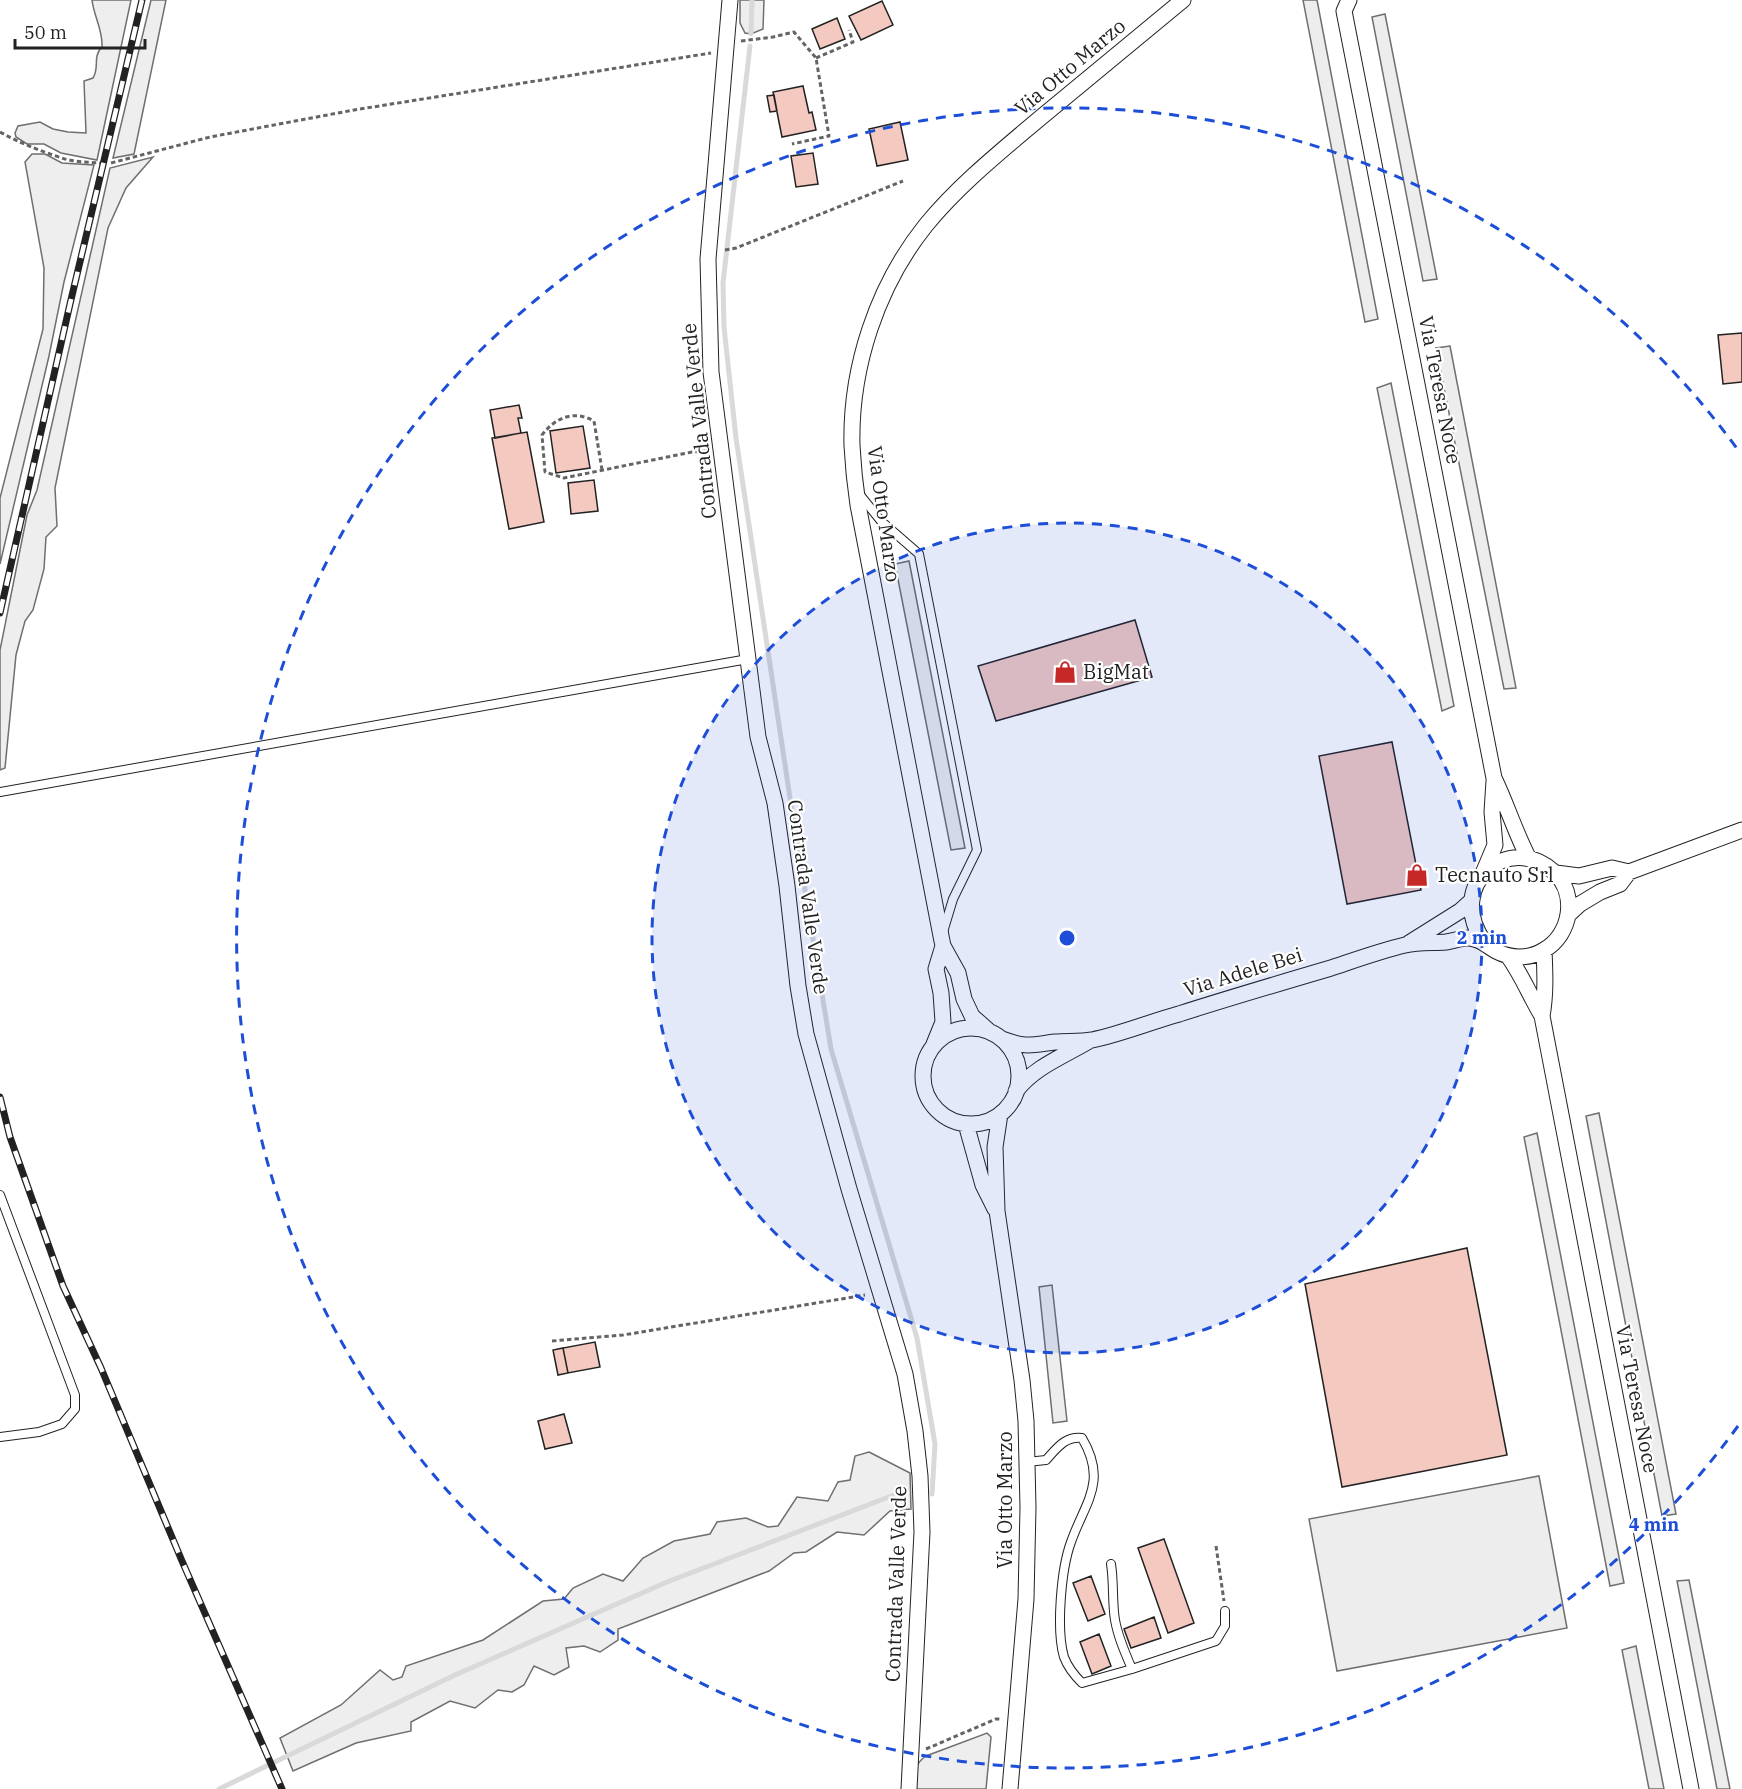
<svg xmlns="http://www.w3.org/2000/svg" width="1742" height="1789" font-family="'IBM Plex Serif',serif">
	<rect width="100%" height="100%" fill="#fff"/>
	<path fill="#eee" stroke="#6f6f6f" stroke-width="1.5" d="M92 0H131L97 160 61 153 44 144H27L16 137 15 133 18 126 40 122 53 129 68 132 86 133 84 81 93 78C100 67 92 57 102 47 103 30 94 17 92 0Z
		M151 0H166L134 154 113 158Z
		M740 0H764L763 29 751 34 745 33 740 23Z
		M32 154H45L62 163 94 165 64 282 49 356 0 564V498L43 329 44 268 25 162Z
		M153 157 126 188 108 228 55 488 57 526 46 537 44 569 33 610 25 621 16 655 5 768 0 770V650L27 515 37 490 110 168Z
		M869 1452 910 1473 911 1509 890 1511 864 1535 837 1532 806 1552 794 1553 769 1571 618 1629V1640L600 1652 584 1646 566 1648 569 1667 554 1675 534 1666 524 1685 512 1692 498 1690 475 1708 450 1701 411 1722V1731L356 1743 293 1771 280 1738 341 1705 380 1670 393 1680 402 1677 406 1666 483 1640 543 1601 564 1599 573 1588 603 1574 623 1581 643 1558 674 1541 710 1534 717 1522 746 1518 768 1527 778 1526 797 1497 828 1501 838 1482 850 1480 855 1456Z
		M987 1733 991 1737 986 1789H914C914 1774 913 1765 926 1756Z"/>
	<path fill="#ededed" stroke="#6f6f6f" stroke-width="1.5" d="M1303 0H1317L1378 319 1365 322Z
		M1385 14 1437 279 1423 281 1372 17Z
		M1450 346 1516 688 1504 689 1436 348Z
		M1391 383 1454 706 1442 711 1377 388Z
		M909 561 965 848 951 850 895 564Z
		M1599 1113 1676 1514 1662 1516 1586 1116Z
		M1537 1133 1624 1583 1610 1586 1524 1137Z
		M1052 1285 1067 1421 1053 1423 1039 1287Z
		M1539 1476 1567 1628 1337 1671 1309 1519Z
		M1689 1580 1730 1789H1717L1677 1581Z
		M1636 1646 1664 1789H1649L1622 1650Z"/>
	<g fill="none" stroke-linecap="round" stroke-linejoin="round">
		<path stroke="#d9d9d9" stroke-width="5" d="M751 34 752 0
			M750 46 723 283 724 327 736 438 790 798 831 1049 917 1338 935 1444 932 1494
			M219 1789 455 1675 667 1582 907 1490"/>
	</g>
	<path fill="#f3c9c0" stroke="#222" stroke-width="1.5" d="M882 1 893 25 861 40 849 16Z
		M837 18 845 39 820 49 812 29Z
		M803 86 809 113 812 112 816 130 782 137 773 92Z
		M774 95 777 111 770 112 767 96Z
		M900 122 908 160 877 166 869 129Z
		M813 153 818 184 796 187 791 156Z
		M1742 333V382L1723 384 1718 335Z
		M519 405 522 418H518L521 433 495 438 490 410Z
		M583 426 590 468 556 473 550 431Z
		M527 432 544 522 509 529 492 438Z
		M594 480 598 511 571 514 568 483Z
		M1135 620 1152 677 996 721 978 666Z
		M1392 742 1421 890 1347 904 1319 756Z
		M1467 1248 1507 1455 1342 1487 1305 1284Z
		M595 1342 600 1367 568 1373 563 1348Z
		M563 1348 568 1373 558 1375 553 1350Z
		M564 1414 572 1443 545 1449 538 1421Z
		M1164 1539 1194 1623 1168 1633 1138 1548Z
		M1091 1576 1105 1614 1088 1621 1073 1583Z
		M1154 1617 1161 1638 1131 1648 1124 1629Z
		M1099 1634 1111 1666 1092 1674 1080 1642Z"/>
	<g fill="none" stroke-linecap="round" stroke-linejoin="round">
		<g stroke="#222" stroke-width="10">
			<path id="service" d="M860 495 881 521 919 554 977 850 953 899 943 932
				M0 792 748 659
				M0 1195 75 1395V1409L62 1424 39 1432 0 1437
				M1027 1462 1046 1460C1057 1448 1065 1436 1082 1438 1108 1482 1085 1502 1071 1542 1061 1569 1056 1630 1064 1657 1068 1668 1074 1675 1082 1683L1132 1669 1216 1641 1225 1626V1611
				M1111 1564C1114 1583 1112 1602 1115 1620 1118 1637 1125 1653 1132 1669"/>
		</g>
		<g stroke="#222" stroke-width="17">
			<path id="minor" d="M730 0 708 259 711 372 758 737 775 803 787 886 798 986 806 1034 849 1189 905 1374 915 1431 920 1476 922 1532 909 1789
				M1349 0 1344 11 1494 778C1507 805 1515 832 1529 859
				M1484 871 1495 845 1492 812 1494 781
				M1556 873 1579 876 1612 868 1629 872 1742 830
				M1568 915 1580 904 1600 892 1620 884 1629 872
				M1409 943 1460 911 1470 902
				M1508 956C1522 975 1530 996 1542 1016L1691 1789
				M1542 1016C1546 994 1545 973 1544 950
				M923 1076a48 48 0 1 1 96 0a48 48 0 1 1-96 0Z
				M989 1031 972 1016 964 999 958 973 943 946 941 936 858 505C855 485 853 465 852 446 850 368 877 286 926 225 959 185 1000 152 1039 119 1087 79 1135 40 1183 0
				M1002 1039C1026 1048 1031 1045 1055 1042 1067 1041 1080 1042 1092 1040 1121 1034 1150 1022 1179 1014 1229 998 1280 983 1331 968 1355 960 1380 951 1405 945 1418 942 1432 943 1446 942 1453 941 1461 938 1468 938 1480 938 1487 946 1496 951 1511 959 1530 959 1544 950 1571 935 1578 894 1554 872 1509 831 1444 885 1484 942
				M934 1044 943 1022 941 993 936 969 943 946
				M1016 1091C1034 1067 1064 1056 1089 1041
				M1000 1114 995 1147 997 1211 1022 1380 1026 1421 1028 1507 1026 1599 1010 1789
				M966 1124 983 1185 995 1209"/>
		</g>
		<path stroke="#646464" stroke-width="3" stroke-dasharray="4.5 3" stroke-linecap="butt" d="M741 41 773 37 794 32 816 58 829 136 792 144
			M816 58 853 42 849 30
			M0 132C20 143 40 151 62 158 73 162 87 162 100 163
			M111 163 210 137 354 110 711 53
			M725 250 736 248 903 181
			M602 470 594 421C574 410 556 417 542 435L545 472 564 478 692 452 707 451
			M552 1341 623 1335 865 1295
			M1216 1546 1224 1601
			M926 1749 996 1719H1000"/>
		<use href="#service" stroke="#fff" stroke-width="8"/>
		<use href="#minor" stroke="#fff" stroke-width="15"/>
		<g stroke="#222" stroke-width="7">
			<path id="rail" d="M0 613 70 304 142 0
				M0 1097 10 1137 63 1286 101 1368 182 1561 282 1789"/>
		</g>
		<use href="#rail" stroke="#fff" stroke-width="4.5" stroke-dasharray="14" stroke-linecap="butt"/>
	</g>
	<circle cx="1067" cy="938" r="415" fill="#1d4ed8" fill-opacity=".12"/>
	<g fill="none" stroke="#1d4ed8" stroke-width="3" stroke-dasharray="10 8">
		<circle cx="1067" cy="938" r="415"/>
		<path d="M1738 1426A830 830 0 1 1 1738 450"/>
	</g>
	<defs>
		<g id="shop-bare" transform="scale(1.8)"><path d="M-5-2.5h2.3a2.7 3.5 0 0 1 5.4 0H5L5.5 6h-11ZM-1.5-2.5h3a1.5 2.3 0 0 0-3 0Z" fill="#c62828" stroke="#fff" stroke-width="2.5" paint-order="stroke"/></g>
	</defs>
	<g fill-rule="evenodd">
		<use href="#shop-bare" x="1065" y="672"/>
		<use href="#shop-bare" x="1417" y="875"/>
	</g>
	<g text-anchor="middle" stroke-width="4.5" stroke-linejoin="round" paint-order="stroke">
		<g font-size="20" fill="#222" stroke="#fff">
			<text transform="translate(1070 67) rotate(-40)" y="7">Via Otto Marzo</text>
			<text transform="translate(1440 390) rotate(79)" y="7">Via Teresa Noce</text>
			<text transform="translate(699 421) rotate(-96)" y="7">Contrada Valle Verde</text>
			<text transform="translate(884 514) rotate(82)" y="7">Via Otto Marzo</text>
			<text transform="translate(808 897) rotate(82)" y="7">Contrada Valle Verde</text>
			<text transform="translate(1243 972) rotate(-17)" y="7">Via Adele Bei</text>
			<text transform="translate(1637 1399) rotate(79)" y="7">Via Teresa Noce</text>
			<text transform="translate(1005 1500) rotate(-90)" y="7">Via Otto Marzo</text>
			<text transform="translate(896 1584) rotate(-88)" y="7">Contrada Valle Verde</text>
		</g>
		<g font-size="20" fill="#222" stroke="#fff" text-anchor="start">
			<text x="1083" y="679">BigMat</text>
			<text x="1435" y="882">Tecnauto Srl</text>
		</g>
	</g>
	<circle cx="1067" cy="938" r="9" fill="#1d4ed8" stroke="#fff" stroke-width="3"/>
	<g font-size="18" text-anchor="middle" font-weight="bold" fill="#1d4ed8" stroke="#fff" stroke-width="4.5" stroke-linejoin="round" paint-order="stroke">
		<text x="1482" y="944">2 min</text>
		<text x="1654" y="1531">4 min</text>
	</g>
	<path d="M15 39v9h130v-9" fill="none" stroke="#222222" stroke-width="3"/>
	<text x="24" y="39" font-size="18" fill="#222222" stroke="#ffffff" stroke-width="4.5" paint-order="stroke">50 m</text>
</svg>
